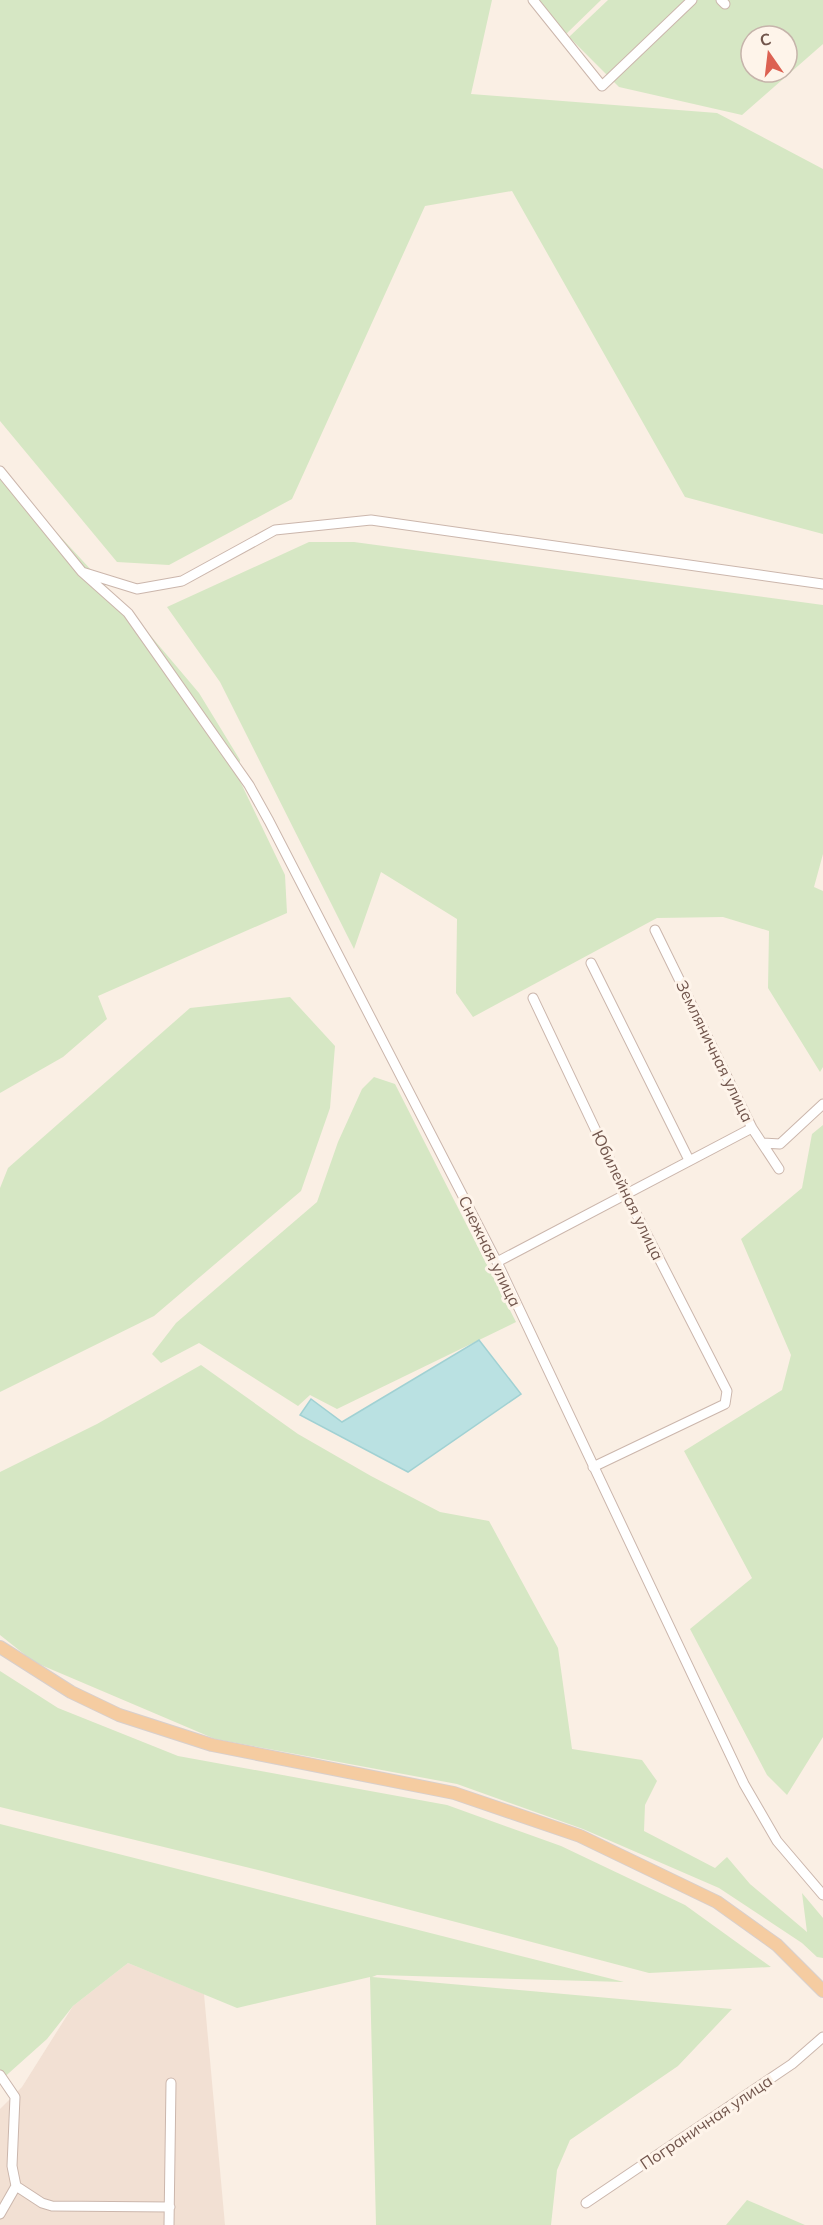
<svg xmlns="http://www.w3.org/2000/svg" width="823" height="2225" font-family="Mulish,sans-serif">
	<rect width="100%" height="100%" fill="#faefe4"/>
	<path fill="#f2e0d3" d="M128 1963 204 1994 225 2225H0V2109L22 2087 73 2006Z"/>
	<path fill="#d6e7c4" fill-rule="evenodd" d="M0 0H492L471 94 717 113 823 169V534L685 497 512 191 425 206 292 499 169 565 117 562 0 421Z
		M535 0H601L564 36Z
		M608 0H823V44L742 115 619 87 569 37ZM751 36H787V72H751Z
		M0 471 139 622 199 693 240 760V781L285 875 287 913 98 996 107 1019 63 1057 0 1093Z
		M309 542H354L823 605V854L814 887 823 891V1067L820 1072 768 988 769 931 723 917 657 918 473 1017 456 993 457 919 381 872 354 949 220 682 167 607Z
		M290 997 335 1046 330 1108 301 1191 154 1316 0 1392V1188L8 1168 190 1008Z
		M374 1077 395 1084 516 1322 337 1409 310 1395 298 1406 199 1343 161 1363 152 1354 176 1323 317 1202 338 1142 362 1089Z
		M823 1125V1737L787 1795 767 1775 690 1629 752 1578 684 1451 782 1390 791 1355 741 1239 802 1188 812 1134Z
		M201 1365 298 1434 371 1476 440 1512 489 1521 558 1648 572 1749 642 1760 657 1781 645 1805 644 1831 715 1868 727 1857 750 1884 807 1932 802 1893 823 1918V1958L817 1957 802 1943 719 1888 583 1829 457 1784 215 1739 34 1662 0 1635V1472L97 1424Z
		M0 1671 58 1708 178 1756 447 1805 561 1846 685 1905 771 1967 649 1973 262 1871 0 1807Z
		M0 1824 624 1982 377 1975 372 1977 732 2009 678 2066 570 2140 557 2170 551 2225H376L370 1977 237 2008 128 1963 73 2006 47 2039 0 2081Z
		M747 2200 805 2225H726Z"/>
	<path fill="#bae1e2" stroke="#a1d1d3" stroke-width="1.5" d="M479 1340 521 1394 408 1472 300 1415 311 1399 342 1422Z"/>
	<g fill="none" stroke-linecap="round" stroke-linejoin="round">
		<g stroke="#cbb6ac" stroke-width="11">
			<path id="minor" d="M533 0 602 86 692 0
				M721 0 725 4
				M0 471 82 572 137 589 182 581 275 530 371 520 823 584
				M82 572 128 613 249 785 269 821 497 1262 744 1784 777 1841 823 1895
				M655 930 752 1128 779 1169
				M591 963 689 1160
				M533 998 625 1192 727 1391 725 1404 593 1467
				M763 1143 780 1144 823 1104
				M497 1262 752 1128
				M0 2075 15 2097 12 2166 16 2186 42 2203 52 2206 170 2207
				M586 2203 792 2064 823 2037
				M0 2214 16 2186
				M169 2225 171 2083"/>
		</g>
		<g stroke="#d7cfcd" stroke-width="14">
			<path id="major" d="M0 1647 71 1692 119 1715 212 1745 454 1793 580 1836 717 1902 777 1945 823 1991"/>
		</g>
		<use href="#minor" stroke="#fff" stroke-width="9"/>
		<use href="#major" stroke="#f5cca1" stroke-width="12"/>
	</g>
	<g text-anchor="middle" stroke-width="6" stroke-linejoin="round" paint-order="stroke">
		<g font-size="16" fill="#71554c" stroke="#fef4ea">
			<text transform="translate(715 1051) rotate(64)" y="6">Земляничная улица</text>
			<text transform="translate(628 1195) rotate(64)" y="6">Юбилейная улица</text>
			<text transform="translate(490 1251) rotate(64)" y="6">Снежная улица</text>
			<text transform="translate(706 2122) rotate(-34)" y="6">Пограничная улица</text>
		</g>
	</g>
	<g transform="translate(769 54) rotate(346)"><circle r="28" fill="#fef4ea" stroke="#c6b4ab" stroke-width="1.5"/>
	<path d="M0-4.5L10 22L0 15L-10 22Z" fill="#dc6152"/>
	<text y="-9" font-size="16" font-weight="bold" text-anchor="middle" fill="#71554c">С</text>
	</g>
</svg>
